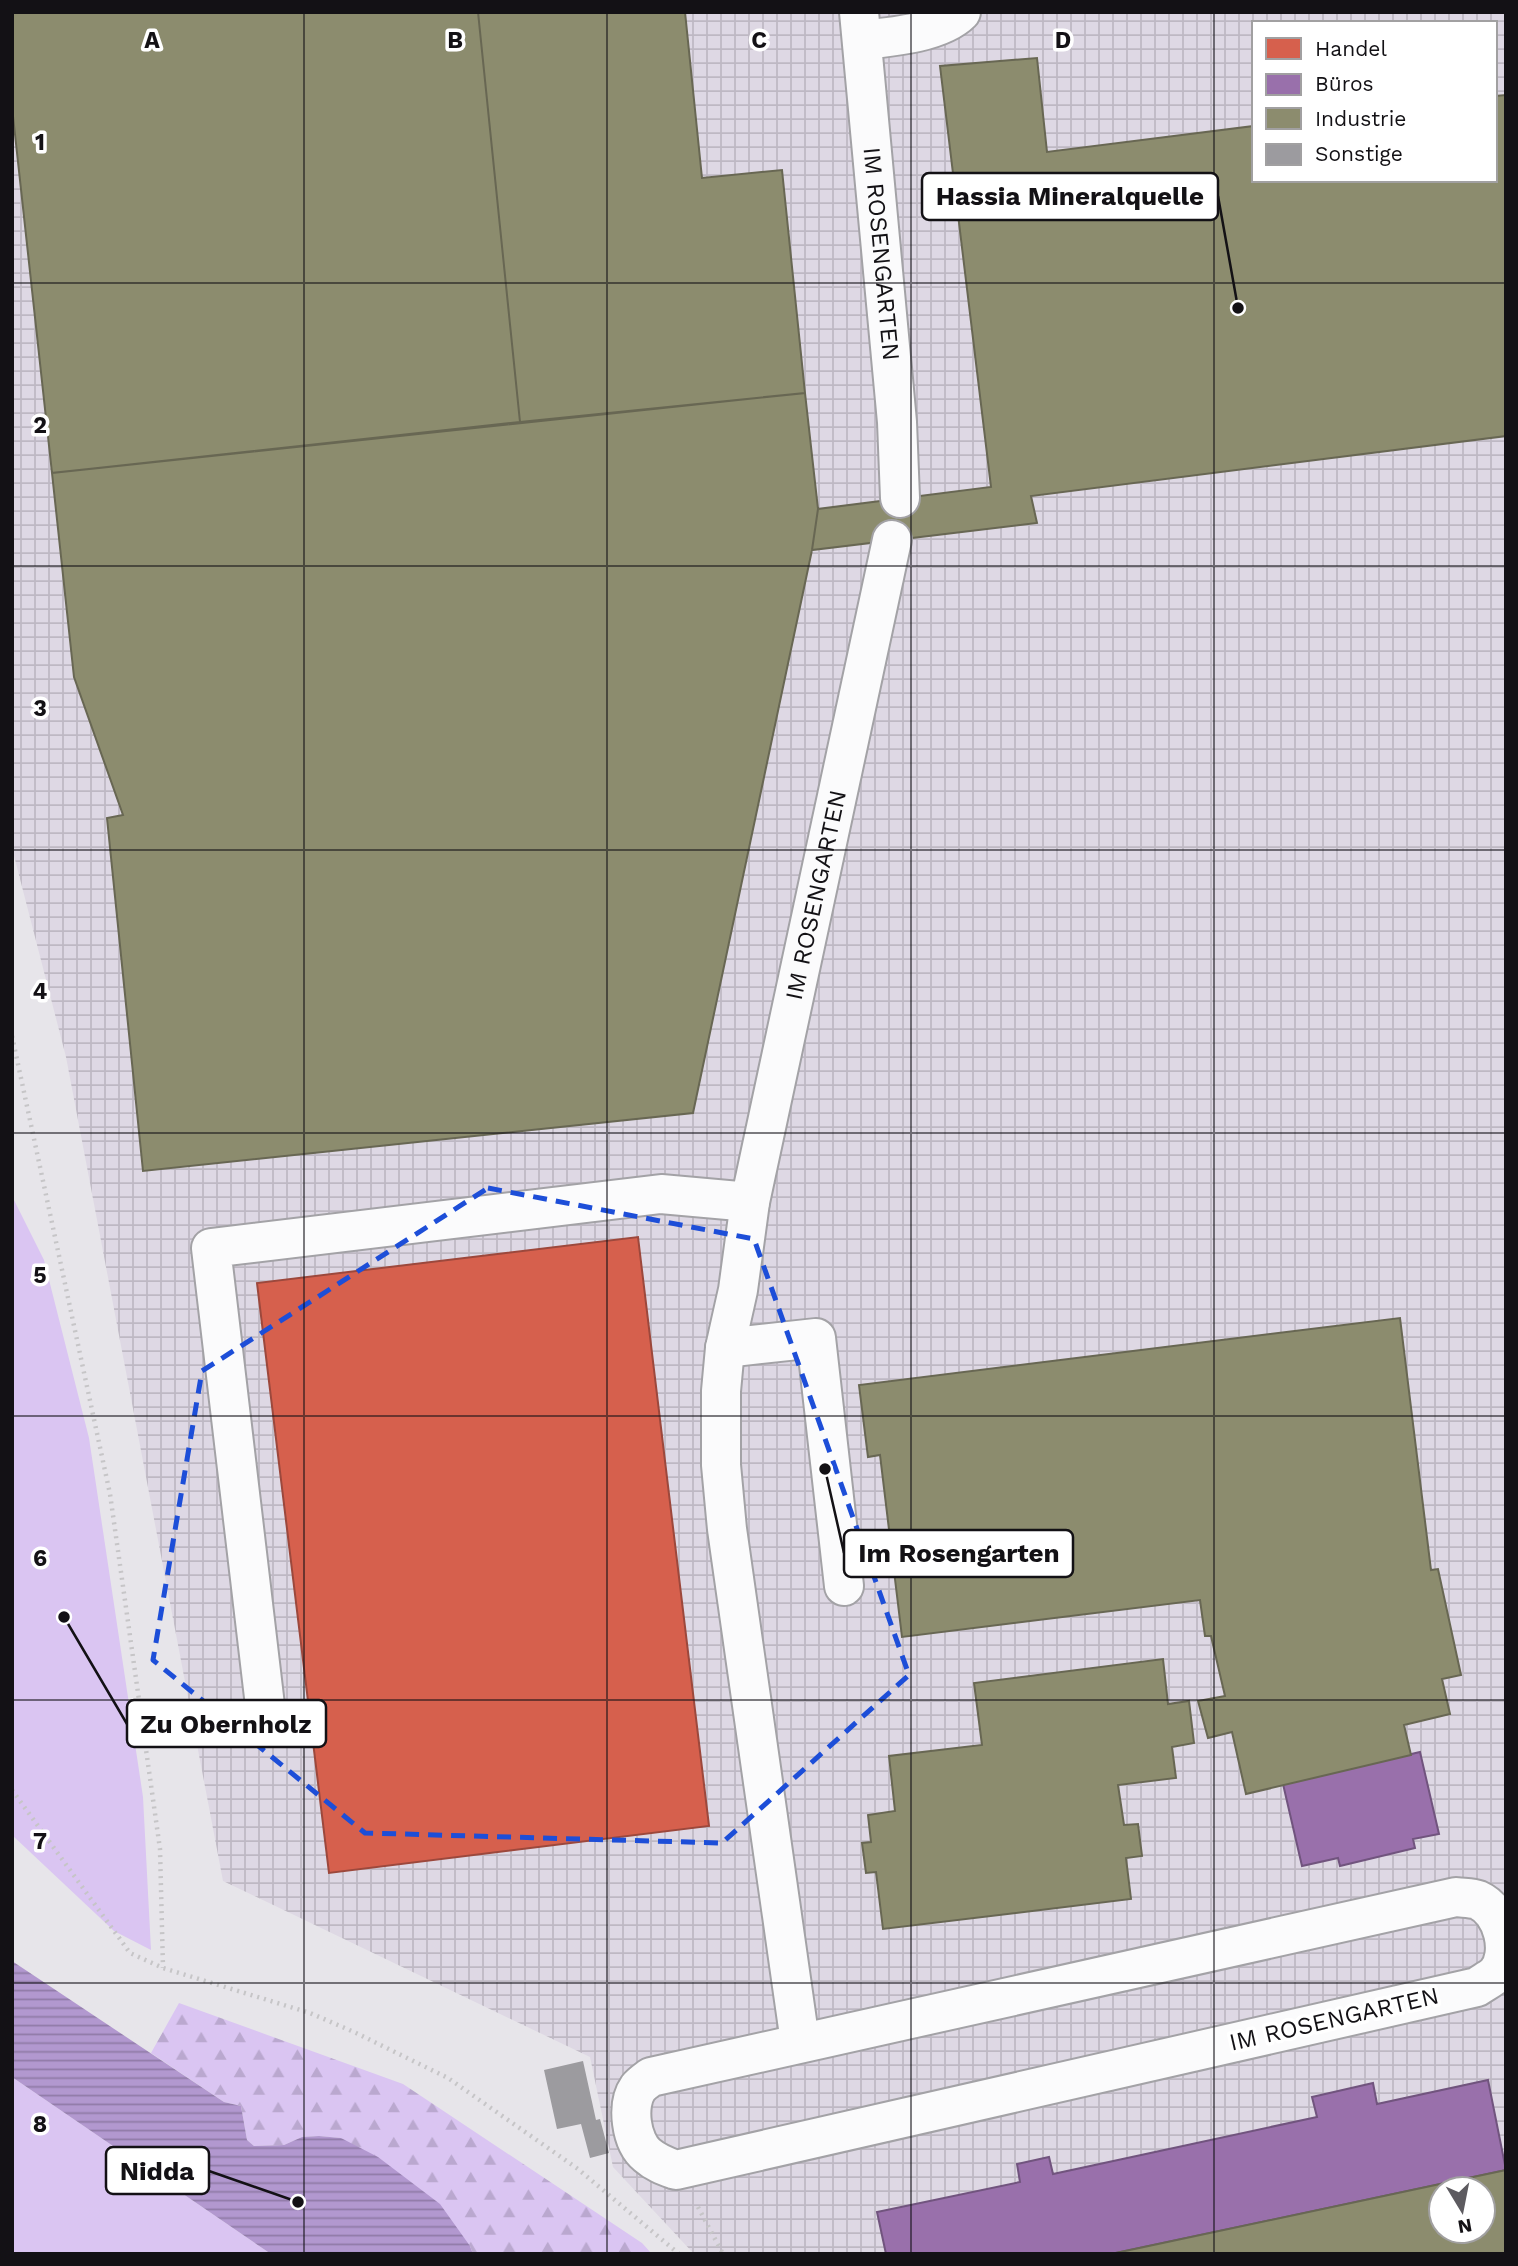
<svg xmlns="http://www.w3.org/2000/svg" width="1518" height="2266" font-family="'Work Sans',sans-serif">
	<defs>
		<pattern id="industrial-grid" width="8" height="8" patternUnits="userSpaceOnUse" patternTransform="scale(1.75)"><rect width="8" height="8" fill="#ded8e4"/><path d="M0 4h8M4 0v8" fill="none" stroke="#beb8c3"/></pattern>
		<pattern id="forest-firs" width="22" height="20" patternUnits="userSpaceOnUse" patternTransform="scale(1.75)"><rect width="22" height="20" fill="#dac5f2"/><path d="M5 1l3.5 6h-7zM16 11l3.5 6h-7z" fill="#baa8cf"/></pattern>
		<pattern id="water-rules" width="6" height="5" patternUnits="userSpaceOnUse" patternTransform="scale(1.75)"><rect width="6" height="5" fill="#b298cf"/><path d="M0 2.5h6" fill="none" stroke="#907ba7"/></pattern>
	</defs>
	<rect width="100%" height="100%" fill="#e7e5ea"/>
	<path fill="url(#industrial-grid)" fill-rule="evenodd" d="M12 12H1506V2254H694L613 2167 590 2057 223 1881 66 1057 12 848ZM1254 23H1495V180H1254ZM1441 2189H1483V2231H1441Z"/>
	<path fill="#dac5f2" d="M12 1196 44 1260 89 1438 143 1797 151 1950 114 1931 12 1835Z
		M12 2077 271 2254H12Z"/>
	<path fill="url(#forest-firs)" d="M179 2003 403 2084 642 2243 652 2254H473L470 2246 341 2138 319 2136 302 2137 284 2145 254 2146 247 2140 241 2106 224 2102 151 2053Z"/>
	<path fill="url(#water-rules)" d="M12 1961 224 2102 241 2106 247 2140 254 2146 284 2145 302 2137 319 2136 341 2138 378 2157 440 2204 470 2246 473 2254H271L12 2077Z"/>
	<path fill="#d6604d" stroke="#9c483c" stroke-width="2" d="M638 1237 709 1826 329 1873 257 1283Z"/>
	<path fill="#9970ab" stroke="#71547e" stroke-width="2" d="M1420 1752 1439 1834 1413 1839 1415 1848 1340 1866 1338 1858 1302 1866 1283 1784Z
		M1488 2080 1506 2170 1111 2254H886L877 2212 1020 2182 1017 2164 1049 2157 1053 2174 1317 2117 1312 2097 1373 2083 1377 2104Z"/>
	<path fill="#8c8c6e" stroke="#686753" stroke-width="2" fill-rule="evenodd" d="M12 12H478L520 422 52 473 12 107Z
		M478 12H685L702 178 782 170 805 393 520 422Z
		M1037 58 1047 152 1254 126V180H1495V96L1506 95V436L1031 496 1037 523 812 550 818 509 991 487 940 66Z
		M805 393 818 509 812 550 693 1113 143 1171 107 818 123 815 74 677 52 473Z
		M1400 1318 1431 1570 1438 1569 1461 1675 1442 1679 1450 1714 1404 1725 1411 1755 1246 1794 1232 1732 1208 1738 1198 1701 1225 1696 1211 1636H1205L1200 1600 902 1637 880 1455 868 1457 859 1385Z
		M1163 1659 1168 1704 1189 1701 1194 1743 1172 1747 1176 1778 1118 1785 1124 1825 1138 1824 1142 1856 1126 1858 1131 1899 883 1929 876 1872 866 1873 862 1843 871 1842 868 1815 895 1811 889 1756 982 1745 974 1683Z
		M1506 2170V2254H1111ZM1441 2189H1483V2231H1441Z"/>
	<path fill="#9c9b9f" d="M583 2061 596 2120 600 2119 609 2153 590 2158 581 2124 557 2129 544 2070Z"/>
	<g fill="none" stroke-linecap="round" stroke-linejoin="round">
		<g stroke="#a3a2a6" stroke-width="42">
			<g id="minor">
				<path id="s1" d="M859 12 897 422 900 498"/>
				<path d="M862 40C891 37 940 33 961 12"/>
				<path d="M725 1348 816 1338 844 1586"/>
				<path d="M266 1714 211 1248 661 1194 750 1202"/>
				<path d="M1456 1897C1463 1898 1472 1898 1478 1900 1503 1911 1514 1954 1496 1974 1491 1979 1482 1983 1477 1987L676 2170C665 2166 656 2163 647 2155 631 2142 626 2105 638 2088 641 2084 647 2080 651 2077Z"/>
				<path id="s2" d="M800 2042 727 1529 721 1465V1391L725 1348 738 1290 750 1202 892 540"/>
			</g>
		</g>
		<path stroke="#c6c5c7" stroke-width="4.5" stroke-dasharray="2 5" stroke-linecap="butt" d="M12 1036 110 1494 160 1849 163 1968
			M12 1790 130 1953 163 1968 310 2013 354 2032 448 2078 578 2169 679 2254
			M698 2207 723 2254"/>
		<use href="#minor" stroke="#fbfbfc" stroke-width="38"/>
	</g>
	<path fill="none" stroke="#1d4ed8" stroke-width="5" stroke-dasharray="14 9" stroke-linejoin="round" d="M488 1188 754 1239 909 1675 722 1843 365 1833 153 1660 202 1371Z"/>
	<path fill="none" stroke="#131115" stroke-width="2" stroke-opacity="0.55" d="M304 12V2254M607 12V2254M911 12V2254M1214 12V2254M12 283H1506M12 566H1506M12 850H1506M12 1133H1506M12 1416H1506M12 1700H1506M12 1983H1506"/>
	<g text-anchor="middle" stroke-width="7" stroke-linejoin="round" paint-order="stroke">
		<g font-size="24" fill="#131115" stroke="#fff">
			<text dy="8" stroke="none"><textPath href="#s1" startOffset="243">IM ROSENGARTEN</textPath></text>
			<text dy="8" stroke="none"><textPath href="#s2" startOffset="1162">IM ROSENGARTEN</textPath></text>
			<text transform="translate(1334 2019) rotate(-13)" y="8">IM ROSENGARTEN</text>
		</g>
	</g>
	<g font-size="23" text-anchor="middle" font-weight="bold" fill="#131115" stroke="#fff" stroke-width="7" stroke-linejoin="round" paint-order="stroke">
		<text x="152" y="48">A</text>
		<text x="455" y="48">B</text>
		<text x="759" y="48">C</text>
		<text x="1063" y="48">D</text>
		<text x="40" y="150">1</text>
		<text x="40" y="433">2</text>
		<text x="40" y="716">3</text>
		<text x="40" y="999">4</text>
		<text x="40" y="1283">5</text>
		<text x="40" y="1566">6</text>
		<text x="40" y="1849">7</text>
		<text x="40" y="2132">8</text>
	</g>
	<path fill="none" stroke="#131115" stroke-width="2.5" d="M1238 308L1218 196M825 1469L844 1553M64 1617L127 1724M298 2202L209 2171"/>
	<g fill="#131115" stroke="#fff" stroke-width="2.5">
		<circle cx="1238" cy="308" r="7"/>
		<circle cx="825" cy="1469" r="7"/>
		<circle cx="64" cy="1617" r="7"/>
		<circle cx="298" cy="2202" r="7"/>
	</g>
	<g fill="#fff" stroke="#131115" stroke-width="2.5">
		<rect x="922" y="173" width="296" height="47" rx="7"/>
		<rect x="844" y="1530" width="229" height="47" rx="7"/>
		<rect x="127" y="1700" width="199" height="47" rx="7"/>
		<rect x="106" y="2147" width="103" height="47" rx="7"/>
	</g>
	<g font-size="26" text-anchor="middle" font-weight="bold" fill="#131115">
		<text x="1070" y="205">Hassia Mineralquelle</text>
		<text x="959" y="1562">Im Rosengarten</text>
		<text x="226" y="1733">Zu Obernholz</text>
		<text x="157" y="2180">Nidda</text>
	</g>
	<rect width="1518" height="2266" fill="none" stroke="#131115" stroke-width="28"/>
	<rect x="1252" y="21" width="245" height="161" fill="#ffffff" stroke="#a1a0a1" stroke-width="2"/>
	<rect x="1266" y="38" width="35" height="21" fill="#d6604d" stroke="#a1a0a1" stroke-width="2"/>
	<text x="1315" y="56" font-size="21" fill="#131115">Handel</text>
	<rect x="1266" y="74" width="35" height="21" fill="#9970ab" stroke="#a1a0a1" stroke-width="2"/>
	<text x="1315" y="91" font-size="21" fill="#131115">Büros</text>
	<rect x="1266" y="108" width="35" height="21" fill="#8c8c6e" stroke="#a1a0a1" stroke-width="2"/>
	<text x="1315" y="126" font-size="21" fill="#131115">Industrie</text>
	<rect x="1266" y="144" width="35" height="21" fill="#9c9b9f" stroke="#a1a0a1" stroke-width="2"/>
	<text x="1315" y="161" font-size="21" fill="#131115">Sonstige</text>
	<g transform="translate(1462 2210) rotate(170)"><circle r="33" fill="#ffffff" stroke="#a1a0a1" stroke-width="2"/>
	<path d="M0-5L12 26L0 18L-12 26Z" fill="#5d5b60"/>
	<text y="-10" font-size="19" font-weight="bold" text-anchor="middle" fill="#131115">N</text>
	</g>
</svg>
